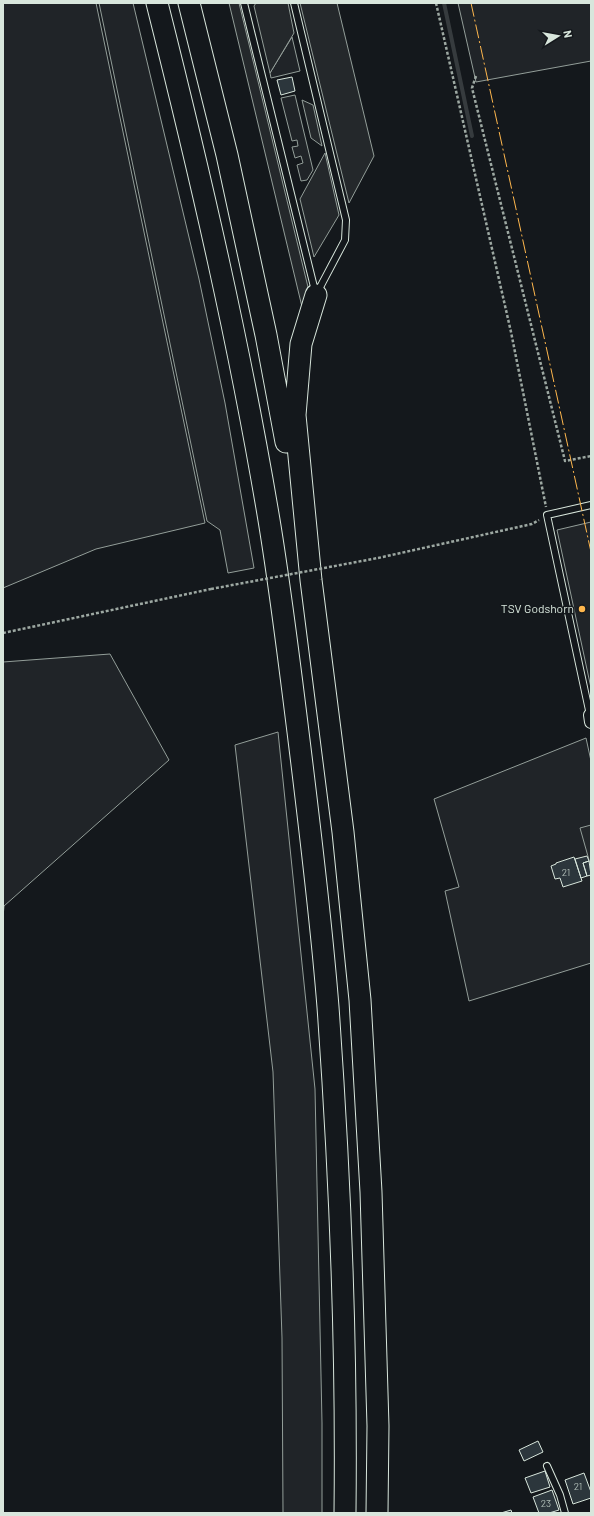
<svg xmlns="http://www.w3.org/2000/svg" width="594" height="1516" font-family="Barlow,sans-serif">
	<rect width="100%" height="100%" fill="#14181c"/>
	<path fill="#202428" stroke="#939e99" d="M3 3H96L205 523 96 549 3 588Z
		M99 3H133L199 279 225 403 254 568 228 573 220 530 207 521Z
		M458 3H591V61L476 82Z
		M292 37 300 71 271 78 270 73Z
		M295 95 313 170 307 180 301 181 297 165 303 163 301 156 295 158 292 147 298 146 297 140 292 141 281 98Z
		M591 522V688L557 530Z
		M110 654 169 760 4 906 3 917V662Z
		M278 732 315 1089 322 1423V1513H283L282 1338 273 1072 235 745Z
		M586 738 591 761V963L469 1001 445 891 459 887 434 799Z"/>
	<path fill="#24282b" stroke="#939e99" d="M229 3H239L308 287 303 311Z
		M256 3H288L294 33 270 73 254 6Z
		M300 3H337L374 156 349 203Z
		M302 100 313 105 322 146 311 138Z
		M325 153 339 215 314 257 300 199Z
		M591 825V867L580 828Z"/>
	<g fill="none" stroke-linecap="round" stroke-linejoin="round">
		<path stroke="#363b3e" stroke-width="4" d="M444 3 472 136"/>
	</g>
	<path fill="#2c363c" stroke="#d8e6dc" d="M292 77 295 91 281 95 277 80Z
		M587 856 589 861 583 863 587 876 581 878 575 859Z
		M574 857 582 881 563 887 560 878 555 879 551 866 556 864V863Z
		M589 861 591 875 587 876 583 863Z
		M538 1441 543 1452 524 1461 519 1450Z
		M545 1471 550 1487 531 1493 525 1478Z
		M584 1473 591 1492V1498L573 1504 565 1480Z
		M552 1490 559 1510 549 1513H539L533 1497Z
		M511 1510 512 1513H501Z"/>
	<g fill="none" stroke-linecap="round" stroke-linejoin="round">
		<g stroke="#d8e6dc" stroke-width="8">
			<path id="lane" d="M244 3 315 291
				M294 3 346 220 345 240 317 293
				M590 715 547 515 591 505
				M547 1466 560 1495 565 1513"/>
		</g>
		<g stroke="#d8e6dc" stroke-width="14">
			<path id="street" d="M590 715 591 722"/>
		</g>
		<g stroke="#d8e6dc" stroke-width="23">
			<path id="highway" d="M157 3C200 174 240 346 269 520 281 593 290 667 299 740 310 829 321 918 328 1007 340 1175 347 1344 345 1513
				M189 3 227 155 266 335 286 442
				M316 295 301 344 295 415 311 580 343 832 360 1000 371 1192 378 1426 377 1513"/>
		</g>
		<path stroke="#9da8a2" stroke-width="2.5" stroke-dasharray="3 2" stroke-linecap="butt" d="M436 3 511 332 546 507
			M476 76 472 88 565 461 591 456
			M378 558 532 524 539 520
			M3 633 211 589"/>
		<use href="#lane" stroke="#14181c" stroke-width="6"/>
		<use href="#street" stroke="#14181c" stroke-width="12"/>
		<use href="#highway" stroke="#14181c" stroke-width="21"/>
		<path stroke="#9da8a2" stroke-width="2.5" stroke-dasharray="3 2" stroke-linecap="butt" d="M211 589 378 558"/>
		<path stroke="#ffb74d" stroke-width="1" stroke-dasharray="14 3 2 3" stroke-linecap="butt" d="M471 3 591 552"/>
	</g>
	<circle fill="#ffb74d" stroke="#14181c" stroke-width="1.5" cx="582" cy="609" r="4"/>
	<g text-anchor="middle" stroke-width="3" stroke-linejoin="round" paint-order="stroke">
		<g font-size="10" fill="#adbab4">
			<text x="566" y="876">21</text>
			<text x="578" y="1490">21</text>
			<text x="546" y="1507">23</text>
		</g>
		<g font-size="12" fill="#d8e6dc" stroke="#14181c" text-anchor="end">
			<text x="574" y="613">TSV Godshorn</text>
		</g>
	</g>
	<rect width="594" height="1516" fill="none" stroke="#d8e6dc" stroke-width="8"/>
	<g transform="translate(558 36) rotate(79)" stroke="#14181c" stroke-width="3" paint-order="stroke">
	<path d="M0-3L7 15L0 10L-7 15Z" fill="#d8e6dc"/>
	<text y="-6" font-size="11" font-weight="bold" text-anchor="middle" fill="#d8e6dc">N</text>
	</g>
</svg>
